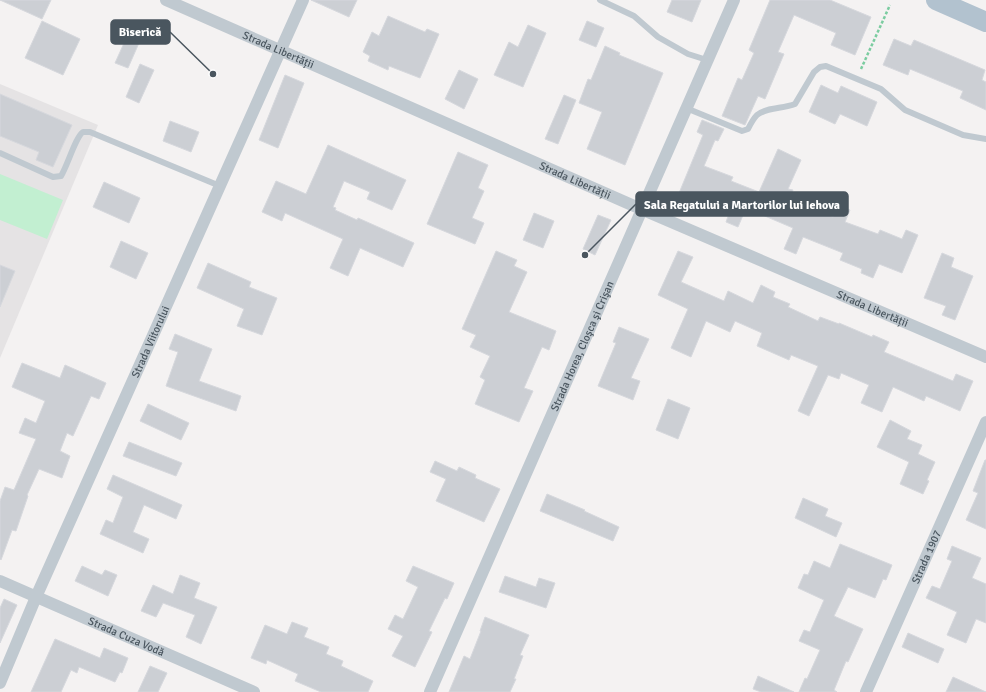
<svg xmlns="http://www.w3.org/2000/svg" width="986" height="692" font-family="Signika,sans-serif">
	<rect width="100%" height="100%" fill="#f4f2f2"/>
	<path fill="#e5e3e4" d="M0 84 98 125 0 358Z"/>
	<path fill="#c2efd1" d="M0 174 63 200 47 239 0 220Z"/>
	<path fill="#cccfd4" stroke="#d6d8dd" d="M0 0H51L42 19Z
		M311 0H357L349 17Z
		M672 0H701L692 22 667 12Z
		M770 0H830L871 17 855 55 831 45 836 33 794 15 778 52 784 54 765 99 758 96 745 125 722 116 738 78 742 80 754 53 749 50Z
		M388 16 425 32 427 29 439 34 420 78 389 66 388 70 368 61 370 56 363 52 372 32 379 36Z
		M42 21 80 39 63 75 25 58Z
		M134 21 146 27 128 68 115 63Z
		M587 21 604 28 596 47 579 40Z
		M528 25 546 33 523 87 494 75 509 42 518 47Z
		M894 39 911 46 914 40 985 70 982 80 986 82V110L960 98 963 91 910 69 908 75 883 65Z
		M605 46 620 53 619 55 663 73 625 165 587 149 602 112 579 103 588 79 591 80Z
		M140 64 154 70 139 103 126 97Z
		M459 70 478 79 464 109 445 99Z
		M285 75 304 83 278 148 259 140Z
		M821 85 838 93 841 86 877 102 867 126 840 114 835 124 809 112Z
		M0 94 72 125 53 167 36 160 39 152 0 136Z
		M564 95 576 100 558 144 545 139Z
		M702 120 724 129 718 141 715 140 704 166 733 177 731 181 759 192 778 149 801 160 788 189 793 190 789 199 833 217 838 205 850 210 845 222 878 234 880 230 902 239 906 230 918 235 902 273 879 264 873 278 861 273 862 269 840 260 843 253 803 237 796 254 784 249 793 228 746 208 738 227 726 222 730 211 692 196 689 203 677 198 703 135 697 132Z
		M170 121 199 132 191 152 163 141Z
		M328 145 406 180 392 210 367 199 370 192 344 181 333 207 336 208 335 210 357 220 358 218 414 243 403 267 360 248 348 276 330 268 343 239 285 213 282 221 262 212 276 181 306 194Z
		M458 152 488 165 478 188 484 191 472 218 484 223 475 244 427 224Z
		M104 182 140 198 129 223 93 207Z
		M534 213 554 221 543 248 523 240Z
		M598 215 611 220 595 255 583 249Z
		M121 241 148 253 136 279 110 267Z
		M496 251 517 260 514 266 527 272 509 312 556 331 549 350 542 347 524 388 533 391 519 422 475 404 485 380 480 377 490 356 470 347 476 335 462 329Z
		M678 251 693 257 681 282 724 301 728 291 753 303 761 285 775 292 773 297 790 304 788 307 818 321 820 317 839 324V323L872 337 873 335 889 342 884 352 953 381 956 374 973 381 960 411 926 396 924 401 893 387 882 412 861 403 869 385 841 373 839 379 828 375 809 416 798 411 818 366 791 355 789 360 757 346 762 333 735 321 730 332 706 321 691 357 671 348 688 309 658 295Z
		M942 253 954 258 951 267 973 276 955 320 942 315 946 306 924 298Z
		M208 263 251 282 249 287 277 298 262 335 237 326 244 309 197 288Z
		M0 265 15 271 0 307Z
		M619 327 649 339 631 378 640 381 633 400 598 386 616 343 613 342Z
		M175 334 212 349 199 381 241 396 236 411 166 386 178 352 169 349Z
		M22 363 60 378 65 365 106 383 99 399 91 396 73 436 67 433 60 451 70 456 62 478 39 469 27 495 28 496 16 531 12 530 1 560 0 559V501L5 487 14 490 36 439 19 433 25 418 36 423 45 401 12 387Z
		M668 399 690 408 678 439 656 430Z
		M148 404 189 423 181 440 140 421Z
		M890 420 911 431 907 439 922 445 918 454 935 462 927 480 929 481 923 494 900 484 909 462 877 447Z
		M129 442 182 463 176 476 123 456Z
		M985 460H986V529L966 520 978 493 973 491Z
		M435 461 457 471 459 467 476 475 475 478 500 489 484 522 436 501 446 479 430 472Z
		M113 475 182 505 176 519 144 505 133 532 149 539 143 553 100 534 106 520 113 523 123 497 107 489Z
		M547 494 585 510 584 511 619 527 613 541 540 511Z
		M803 498 828 509 825 516 842 523 836 537 795 518Z
		M840 544 892 565 886 580 883 579 875 598 848 587 834 616 863 629 848 662 846 661 834 690 837 692H799L805 678 807 679 820 650 799 641 804 630 810 632 824 600 798 588 804 574 808 575 814 561 830 568Z
		M952 546 981 558 972 578 986 584V623L976 619 966 643 947 635 957 612 926 598 932 586 940 589 952 561 947 559Z
		M82 566 102 575 105 570 117 575 108 596 75 581Z
		M413 566 454 583 447 599 445 598 429 631 432 632 415 667 392 656 403 636 388 629 395 615 403 619 418 587 406 581Z
		M180 575 200 583 194 598 217 607 201 644 186 637 195 615 163 603 156 617 141 611 153 585 173 594Z
		M505 576 536 587 539 578 555 583 546 608 499 592Z
		M4 599 17 605 0 643V608Z
		M485 617 529 635 520 655 523 656 514 679H516L510 692H449L464 656 470 659 481 631H480Z
		M292 622 308 628 304 637 329 647 326 654 343 661 341 666 373 681 368 692H321L295 681 298 674 267 660 266 664 251 658 265 625 287 634Z
		M908 633 944 649 938 663 902 647Z
		M55 639 100 658 104 648 128 658 122 673 120 672 115 682 79 667 77 673 71 670 61 692H31Z
		M150 666 167 673 158 692H138Z
		M758 676 794 692H761L753 689Z
		M953 677 986 692H946Z"/>
	<g fill="none" stroke-linecap="round" stroke-linejoin="round">
		<path stroke="#7bcca0" stroke-width="2.5" stroke-dasharray="3 2" stroke-linecap="butt" d="M861 69 890 5"/>
		<path stroke="#c0c9d0" stroke-width="6" d="M600 0 634 16 658 37 688 54 707 60
			M686 108 742 131 748 129C750 125 753 119 757 115 767 107 783 109 795 104L814 72 820 67 826 66 881 89 905 110 963 135 986 139
			M0 153 53 177 61 176C67 167 76 136 83 132 84 132 89 132 90 132L220 186"/>
		<g stroke="#c0c9d0" stroke-width="12">
			<path id="s1" d="M166 0 641 209 986 357"/>
			<path id="s2" d="M0 581 254 692"/>
			<path id="s3" d="M0 683 36 597 303 0"/>
			<path id="s4" d="M430 692 734 0"/>
			<path id="s5" d="M866 692 986 422"/>
		</g>
		<path stroke="#b2c2cf" stroke-width="20" d="M936 0 986 22"/>
	</g>
	<g text-anchor="middle" stroke-width="4" stroke-linejoin="round" paint-order="stroke">
		<g font-size="11" fill="#4a565f" stroke="#fff">
			<text dy="4" stroke="none"><textPath href="#s1" startOffset="123">Strada Libertății</textPath></text>
			<text dy="4" stroke="none"><textPath href="#s1" startOffset="447">Strada Libertății</textPath></text>
			<text dy="4" stroke="none"><textPath href="#s1" startOffset="771">Strada Libertății</textPath></text>
			<text dy="4" stroke="none"><textPath href="#s3" startOffset="373">Strada Viitorului</textPath></text>
			<text dy="4" stroke="none"><textPath href="#s4" startOffset="378">Strada Horea, Cloşca şi Crişan</textPath></text>
			<text dy="4" stroke="none"><textPath href="#s5" startOffset="148">Strada 1907</textPath></text>
			<text dy="4" stroke="none"><textPath href="#s2" startOffset="138">Strada Cuza Vodă</textPath></text>
		</g>
	</g>
	<path fill="none" stroke="#4a565f" stroke-width="1.5" d="M213 74L170 32M585 255L636 204"/>
	<g fill="#4a565f" stroke="#fff" stroke-width="1.5">
		<circle cx="213" cy="74" r="4"/>
		<circle cx="585" cy="255" r="4"/>
	</g>
	<g fill="#4a565f" stroke="#4a565f" stroke-width="1.5">
		<rect x="111" y="20" width="59" height="24" rx="4"/>
		<rect x="636" y="192" width="212" height="24" rx="4"/>
	</g>
	<g font-size="12" text-anchor="middle" font-weight="bold" fill="#fff">
		<text x="140" y="36">Biserică</text>
		<text x="742" y="209">Sala Regatului a Martorilor lui Iehova</text>
	</g>
</svg>
